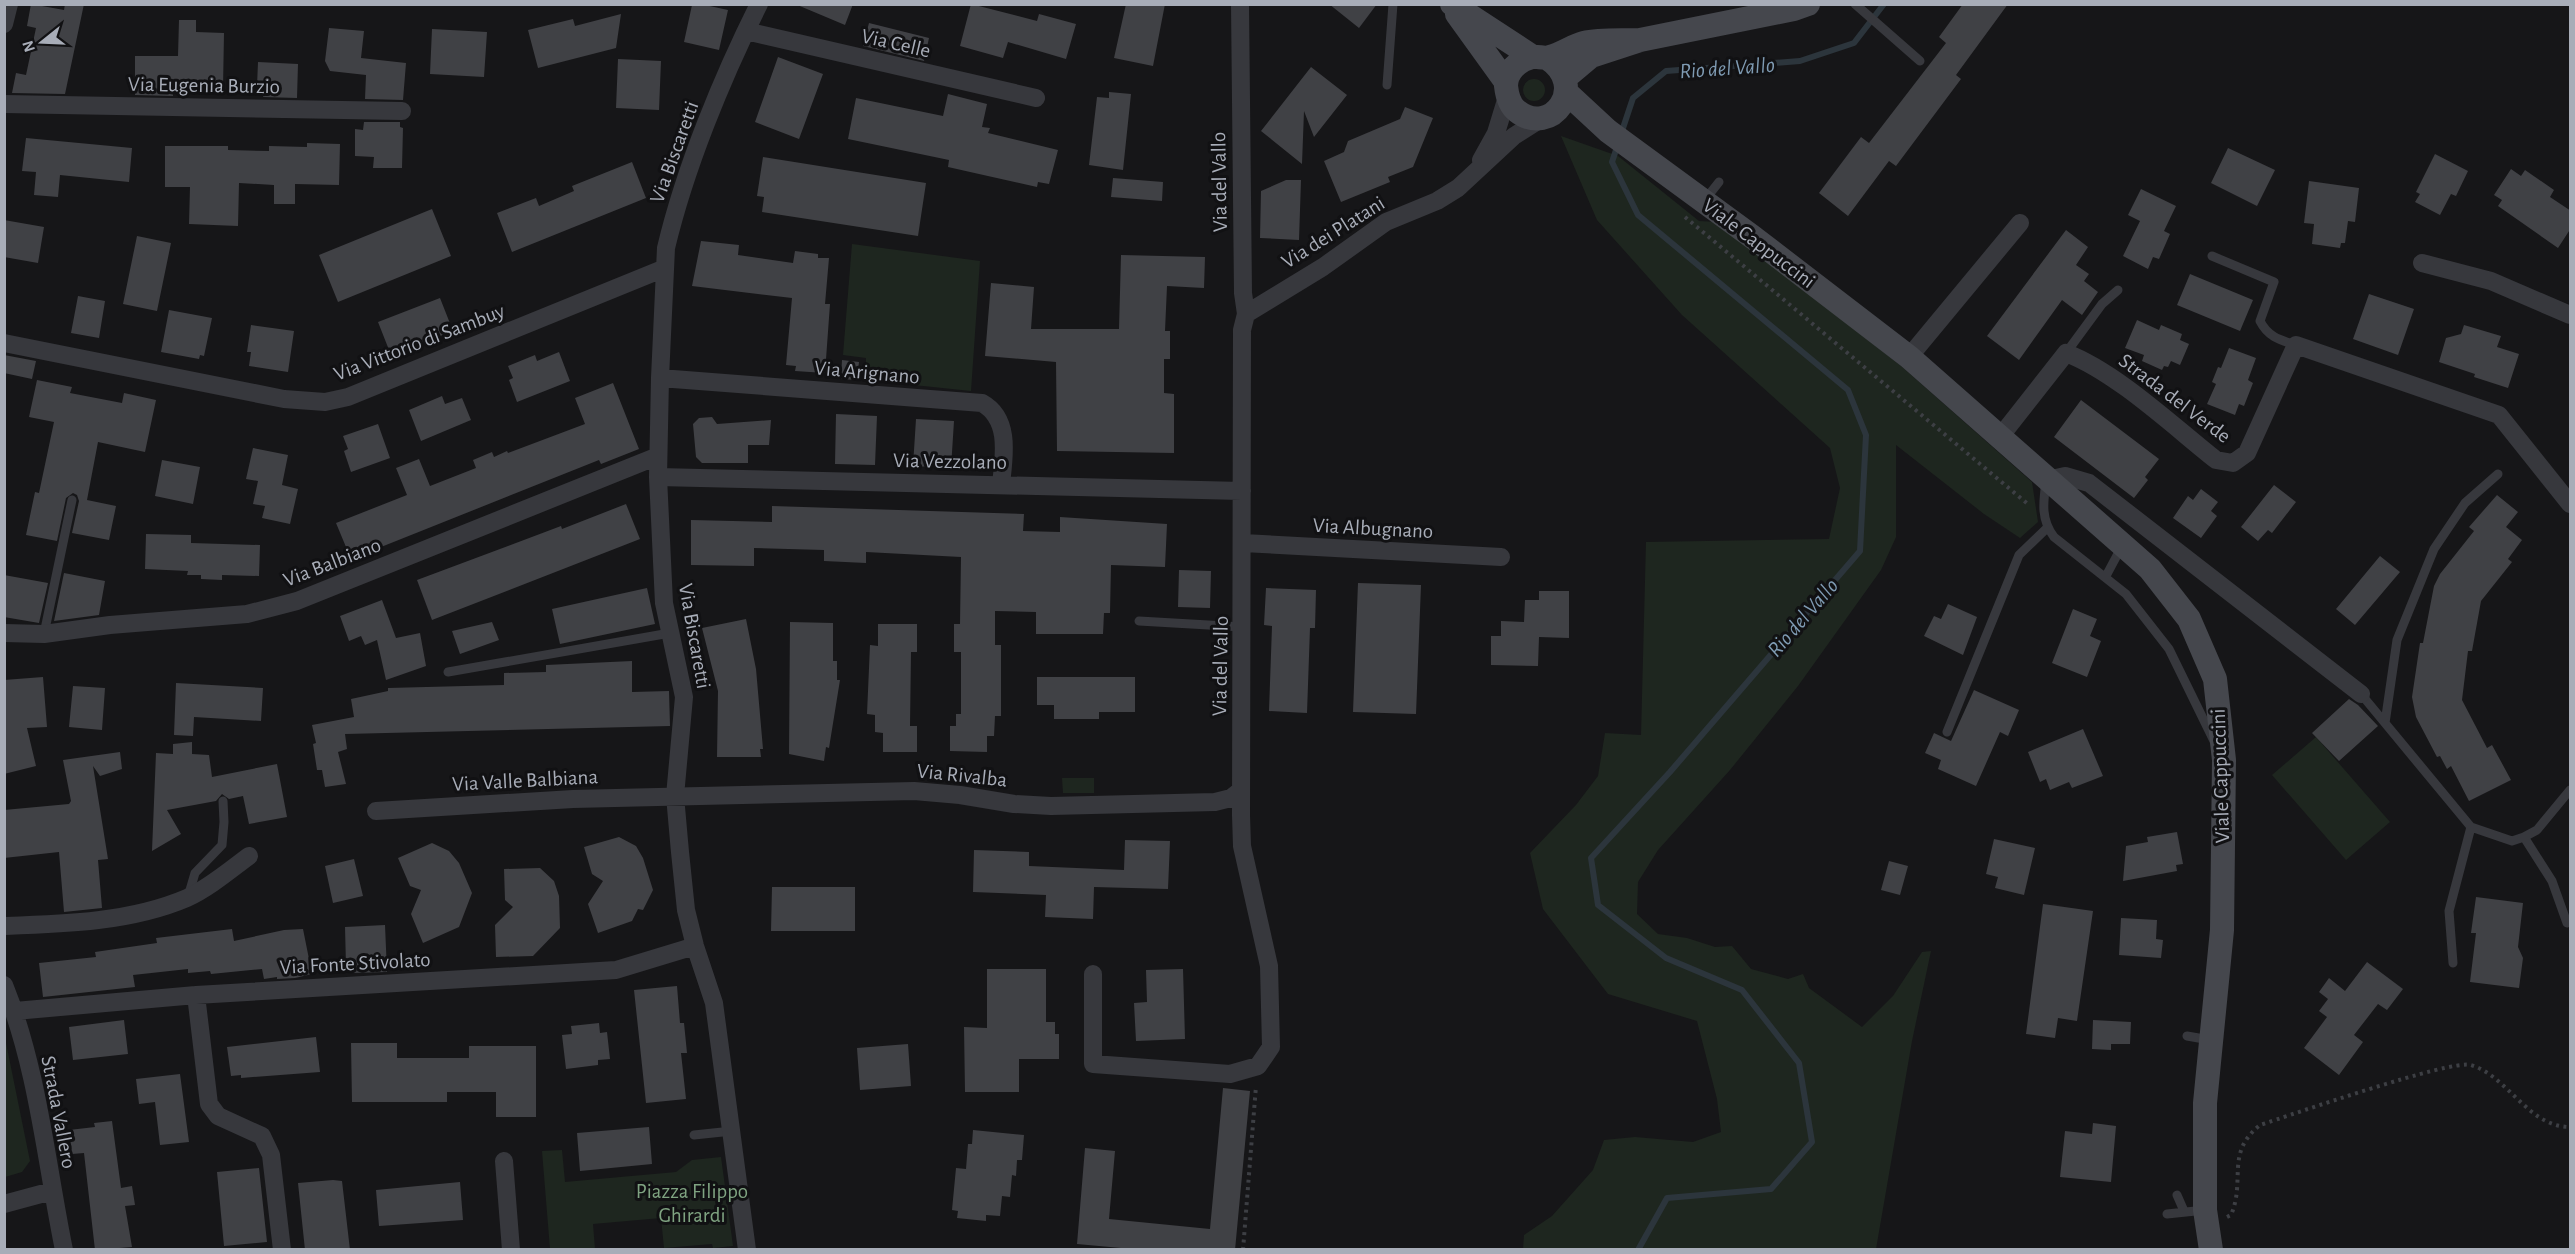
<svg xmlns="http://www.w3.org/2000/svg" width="2575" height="1254" font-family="'Alegreya Sans',sans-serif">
	<rect width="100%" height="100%" fill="#161618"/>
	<path fill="#1e261f" d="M1523 90a11 11 0 1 1 22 0a11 11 0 1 1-22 0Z
		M1561 136 1618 156 1699 221 1717 222 1900 365 2032 482 2038 522 2020 538 1984 514 1896 445V537L1881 570 1798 686 1730 770 1658 850 1638 882 1637 914 1658 934 1687 938 1715 947 1732 946 1751 969 1788 979 1803 974 1809 988 1862 1027 1893 996 1922 952 1931 951 1912 1041 1876 1249 1523 1250 1524 1235 1552 1216 1593 1170 1604 1140 1635 1137 1693 1142 1721 1132 1717 1099 1697 1021 1608 994 1543 909 1530 853 1576 805 1598 776 1605 733 1641 735 1646 542 1829 539 1840 488 1830 448 1682 315 1597 220Z
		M852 244 980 261 971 391 866 380V358L843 355Z
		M2316 737 2390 822 2346 860 2272 775Z
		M1062 778H1094V793H1063Z
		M4 1033 30 1161 22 1172 5 1177Z
		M562 1150 565 1182 676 1172 692 1160 721 1157 733 1246 713 1248 712 1244 664 1248 661 1218 593 1224 595 1249H550L542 1151Z"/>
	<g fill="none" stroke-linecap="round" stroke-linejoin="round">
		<path stroke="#2c353c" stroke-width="6" d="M1621 134 1633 98 1666 71 1800 61 1854 43 1884 4
			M1618 144 1612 162 1638 215 1848 390 1866 435 1860 551 1670 772 1591 858 1598 905 1666 958 1742 990 1799 1063 1812 1142 1771 1189 1667 1198 1638 1250"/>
	</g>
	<path fill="#404145" d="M31 4 64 10 65 4H84L65 94 12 93 16 73 26 75 36 28 27 26Z
		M795 4H853L845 25Z
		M971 4 1037 21 1039 14 1076 24 1066 59 1008 42 1003 58 960 46Z
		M1126 4H1165L1153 66 1114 58Z
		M1329 4H1377L1359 28Z
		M1963 4H2008L1956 75 1961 79 1896 166 1889 161 1848 216 1819 193 1861 137 1869 143 1946 43 1939 37Z
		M692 5H705L728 10 719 50 684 42Z
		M621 14 616 48 538 68 528 30 573 19 575 26Z
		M179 20H196V32L224 33 223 88 173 86V96L135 95V56H178Z
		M869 23 929 38 924 61 863 46Z
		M329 28 364 31 361 58 406 63 403 100 365 99 366 75 330 71 325 61Z
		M432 29 487 32 484 77 430 74Z
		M778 57 823 74 799 139 755 122Z
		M618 59 661 61 659 110 616 108Z
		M258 62 298 64 297 98 263 97V86H257Z
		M1311 67 1347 95 1314 137 1304 111 1302 164 1261 131Z
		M1109 92 1131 94 1123 170 1089 165 1097 97 1109 98Z
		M948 94 987 104 982 127 990 128 988 133 1058 150 1049 184 1038 182 1037 187 979 174 948 167 949 160 848 139 856 98 943 116Z
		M1405 107 1433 118 1413 167 1388 177 1390 182 1341 202 1324 161 1344 152 1348 141 1400 119Z
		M364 122H400V127L403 128 402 168H373L374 157 355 156V129L363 130Z
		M26 138 132 148 129 182 60 175 58 197 34 195 36 172 22 171Z
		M307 143 340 144 339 185 295 184V204H274V185L239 183 238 226 189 224 190 187H165V146H228V150L269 151V146L307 147Z
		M2228 148 2275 170 2257 206 2211 183Z
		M2435 154 2468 171 2456 196 2451 194 2440 215 2415 202 2420 194 2416 192Z
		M763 157 926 183 918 236 762 212 764 197 757 196Z
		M632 162 646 198 512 252 497 213 536 198 539 206 574 191 572 186Z
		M2511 169 2521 176 2525 170 2554 190 2550 197 2571 211V228L2558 248 2498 206 2502 200 2494 195Z
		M1113 178 1163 182 1162 201 1111 197Z
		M1286 180H1301L1299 240 1260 238 1261 191Z
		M2309 181 2359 188 2355 222 2348 221 2345 243H2341L2340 248 2312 244 2314 224 2304 223Z
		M2141 189 2176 206 2164 231 2170 234 2159 259 2153 257 2148 269 2123 256 2140 221 2128 215Z
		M432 209 451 256 338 302 319 255Z
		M4 220 44 227 38 263 4 257Z
		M2066 230 2088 247 2076 265 2089 274 2084 281 2098 292 2082 315 2062 300 2019 360 1987 336Z
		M137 236 171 243 157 311 123 304Z
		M701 241 739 245 738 255 793 263 795 251 818 254V258H829L825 304H830L825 373 795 371 796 366 786 365 792 298 692 286Z
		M1121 255 1205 257 1204 288 1167 286 1165 331H1170V359H1164V393L1174 394V453L1057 451 1056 362 985 356 991 283 1034 287 1031 329H1119Z
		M2190 274 2253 300 2240 331 2177 305Z
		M2369 294 2414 309 2398 355 2353 339Z
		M78 296 105 301 99 338 71 333Z
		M440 298 453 331 391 355 378 322Z
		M169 310 212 318 204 356 200 355 199 359 161 352Z
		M2137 320 2159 330 2161 325 2182 334 2180 340 2189 344 2180 365 2171 361 2168 367 2164 366 2162 370 2142 361 2144 355 2125 348Z
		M251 325 294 331 288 372 249 366 251 352H247Z
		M2464 325 2501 336 2497 347 2519 354 2508 388 2474 377 2475 374 2439 362 2446 338 2461 334Z
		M2229 348 2256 358 2248 380 2253 383 2244 406 2239 404 2235 415 2207 404 2216 384 2212 382 2218 367 2221 368Z
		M559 352 570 381 517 402 509 380 513 378 508 366 535 355 537 361Z
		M4 355 36 361 32 379 4 373Z
		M842 360 859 362 857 380 841 379Z
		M37 380 72 387 70 393 122 403 124 393 156 400 145 452 98 442 87 500 116 506 109 540 72 533 79 501 77 495 73 493 66 498 57 541 26 535 35 492 39 493 54 422 29 417Z
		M613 383 639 449 601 464 599 460 351 559 336 523 407 495 396 468 419 459 430 486 476 468 473 460 492 452 494 457 507 451 508 453 585 424 575 398Z
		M442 396 445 404 462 398 471 420 421 441 409 410Z
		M2081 400 2159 459 2145 477 2148 480 2134 498 2054 437Z
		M836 414 877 416 875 465 835 464Z
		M712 417 717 424 771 420 769 445H748V463H702L696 457 693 424 699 418Z
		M916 419 954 421 951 468 913 466Z
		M378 424 390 458 351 472 344 451 348 449 343 436Z
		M253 448 288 455 282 485 298 489 290 524 262 518 265 506 253 504 258 481 246 479Z
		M162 460 200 467 193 504 155 496Z
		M2274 485 2296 502 2272 533 2268 530 2258 541 2241 527Z
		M2201 489 2218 502 2211 511 2217 516 2201 538 2173 518 2188 496 2193 500Z
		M2497 495 2518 512 2506 527 2522 540 2508 559 2512 562 2481 601 2472 651H2468L2462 700 2487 748 2492 745 2511 780 2469 801 2451 766 2447 769 2440 756 2437 757 2416 717 2412 697 2420 643H2423L2434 586 2440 574 2474 531 2469 527Z
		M626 504 640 539 432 620 417 580 561 526 562 529Z
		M772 506 1024 514 1023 531 1060 532V517L1167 524 1165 567 1111 565 1110 613H1104L1103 634H1036V612L995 611V645H1001V716H995L994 736H987V752L950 751V726H956V714H961V652H954V624H960L961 557 866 552V563L824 561V550L754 548V566L691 565V520L772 522Z
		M146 534 191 535V543L260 545 259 576 222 575V580L201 579V575H187L188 571 145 569Z
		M2380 556 2400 572 2355 625 2336 609Z
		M1179 570 1211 571 1210 608 1178 607Z
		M64 573 105 581 99 615 54 621Z
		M4 575 48 583 39 623 4 617Z
		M1358 583 1421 585 1416 714 1353 712Z
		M647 588 655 624 560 644 552 609Z
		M1266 588 1316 590 1315 628H1310L1307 713 1269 711 1272 626 1264 625Z
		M1539 591H1569V638L1539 637 1538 666 1491 665V636H1501V621L1524 622 1525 600H1539Z
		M382 600 396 638 420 633 426 666 386 680 377 640 365 645 361 636 349 641 340 616Z
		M1948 604 1977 617 1963 655 1924 636 1934 616 1941 619Z
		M2073 609 2097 619 2090 636 2101 641 2087 677 2052 663Z
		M746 619 756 669 763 749H760L761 757H717L718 691 702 628Z
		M492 622 499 640 460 654 452 631Z
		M790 622 833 623V661H837V680H840L829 748 826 747 824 761 789 754Z
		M878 624H917V652H911L910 726H917V752H883V733L875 732V715L867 714 870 645 878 646Z
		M632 661V692L669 691 670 726 345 734 347 749 338 752 346 784 325 787 322 770H317L313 744 316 743 312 725 354 717 351 699 388 691V688L504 685V673L546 672V665Z
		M43 677 47 727 27 728 36 766 4 774V680Z
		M1037 677H1135V712H1099V719H1054V705H1037Z
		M176 683 263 688 261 721 194 717 193 736 174 735Z
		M73 686 105 688 102 730 69 727Z
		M1974 690 2019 710 2008 736 2000 732 1976 786 1938 769 1941 760 1925 753 1934 733 1951 741Z
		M2349 699 2358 705 2378 726 2339 761 2312 733Z
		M2083 729 2103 776 2072 788 2069 782 2050 790 2046 779 2040 782 2028 752Z
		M192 742V754L209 755 212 777 277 764 287 817 249 824 243 796 229 799 222 794 216 801 167 810 181 834 152 851 156 753 173 754V744Z
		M120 752 122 769 100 776 93 766 108 859 98 860 102 908 64 912 59 852 4 858V810L69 804 71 801 63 760Z
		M2177 832 2183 864 2176 865 2177 871 2123 881 2126 846 2148 842 2147 837Z
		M619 837 636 846 643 858 653 890 643 910 638 909 632 921 598 933 588 904 603 881 592 874 584 847Z
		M1994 839 2035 848 2024 895 1995 888 1998 877 1986 874Z
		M1125 840 1170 841 1168 889 1094 887 1093 919 1045 917 1046 895 973 892 974 850 1029 852V866L1124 870Z
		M432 843 449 851 459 863 472 893 459 927 423 943 411 914 421 890 410 886 398 858Z
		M354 859 363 896 333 903 325 866Z
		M1889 861 1908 866 1900 895 1881 890Z
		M540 868 554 881 559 896 560 928 533 956 496 957 495 925 513 907 505 900 504 869Z
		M772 887H855V931H771Z
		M2476 897 2523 903 2518 947 2523 958 2519 988 2470 982 2476 933H2471Z
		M2043 904 2093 911 2077 1021 2058 1018 2055 1038 2026 1034Z
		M2121 918 2157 920 2156 939 2163 940 2161 958 2119 955Z
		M385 925 387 972 352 973 351 966H346L345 927Z
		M232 929 234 941 284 930 303 929 312 974 295 978 277 979V977L264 979 262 969 211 974 210 971 188 973V969L133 975 135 987 43 997 39 963 96 957 95 952 157 943 156 938Z
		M2367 962 2403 989 2387 1010 2378 1004 2354 1035 2363 1042 2339 1075 2304 1048 2327 1017 2319 1011 2328 999 2319 992 2329 978 2345 991Z
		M987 969H1046V1022H1055V1034H1059V1059H1019V1092H965L964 1027 987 1028Z
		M1183 969 1185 1039 1136 1041 1134 1003 1147 1002 1146 970Z
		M677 986 680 1023H684L687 1053H681L686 1099 646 1103 634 990Z
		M124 1020 128 1054 73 1060 69 1027Z
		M2093 1020 2131 1022 2130 1044H2111V1050L2092 1049Z
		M599 1023 600 1033 607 1032 610 1059 598 1060V1065L566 1069 562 1035 572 1034 571 1026Z
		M316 1037 320 1072 241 1078V1075L231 1076 227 1047Z
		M351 1043H397V1058H469V1046H536V1117H496V1092H447V1102H352Z
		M908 1044 911 1086 860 1090 857 1048Z
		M180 1074 189 1142 160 1145 155 1102 139 1104 136 1079Z
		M1223 1088 1250 1091 1235 1250H1143L1077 1244 1085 1148 1115 1151 1109 1219 1210 1229Z
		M112 1121 121 1188 132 1186 135 1205 125 1206 132 1247 95 1250 84 1153 72 1154 69 1130 95 1127 94 1123Z
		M2093 1123 2116 1126 2111 1182 2060 1177 2065 1131 2092 1134Z
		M649 1127 652 1164 580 1171 577 1133Z
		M973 1130 1024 1135 1022 1160H1017L1016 1176 1012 1175 1010 1197 1002 1196 1000 1216 986 1215V1221L957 1218 958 1211 952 1210 956 1168 966 1169 968 1144H972Z
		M259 1168 267 1242 224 1246 217 1172Z
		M333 1180 342 1181 350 1250H305L298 1183Z
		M460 1182 463 1220 379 1226 376 1190Z"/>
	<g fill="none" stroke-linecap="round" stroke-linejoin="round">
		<path stroke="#3d3f44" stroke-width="4" stroke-dasharray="3 4.5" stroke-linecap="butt" d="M1685 217 2029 505
			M2227 1217 2231 1215C2246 1180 2225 1153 2260 1125 2291 1115 2451 1059 2471 1065 2509 1077 2528 1127 2570 1127
			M1243 1250 1256 1086"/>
		<path stroke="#37383d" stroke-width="9" d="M1855 4 1920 61
			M1387 85 1393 4
			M1704 201 1719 182
			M2212 256 2274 282 2260 321C2268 337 2280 340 2296 345
			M2066 353 2102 304 2118 290
			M2046 482C2043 503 2041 520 2054 537L2126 594 2169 649 2214 741
			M2106 576 2122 546
			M1139 621 1243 627
			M44 634 72 500
			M448 672 670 633
			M2361 694 2471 827 2512 841 2524 837 2537 830 2570 790
			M2385 723 2397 640 2434 549 2465 503 2498 474
			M1947 732 2019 555 2047 528
			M2524 837 2552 881 2567 923
			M188 897 195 873 222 845 224 822 223 801
			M2453 963 2449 911 2471 827
			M2187 1036 2210 1040
			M694 1135 732 1131
			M2177 1195 2184 1211
			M2167 1214 2205 1210"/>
		<path stroke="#37383d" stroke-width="18" d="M4 24 9 4
			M746 31 1036 98
			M4 104 402 111
			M1481 160 1496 133 1507 97
			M2422 263 2491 281 2570 315
			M1246 314 1323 267 1386 222 1437 201 1458 188 1514 136 1544 117
			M4 343 284 399 325 402 348 397 665 268
			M1909 357 2020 223
			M660 378 982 403C1011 419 1004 457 1001 484
			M2000 437 2066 353C2116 372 2173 426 2216 460L2233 463 2247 453 2296 345 2499 415 2570 504
			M658 477 1242 491
			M2047 480 2065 476 2089 483 2361 694
			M1243 543 1501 557
			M4 633 44 634 110 625 247 614 297 601 658 456
			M376 811 573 799 914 791 960 795 1014 804 1051 806 1215 802 1231 798 1241 790
			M4 926C65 924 131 922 187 898 209 888 230 870 249 856
			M1093 974V1064L1230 1074 1258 1066 1271 1047 1269 966 1242 846 1241 815 1242 330 1246 314 1243 293 1240 4
			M4 985C38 1069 46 1162 64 1250
			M196 995 209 1104 218 1116 262 1136 271 1155 282 1250
			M15 1011 196 995 616 970 695 946
			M504 1161 511 1250
			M4 1204 52 1191
			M747 1250 714 1003 695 946 686 910 680 852 675 796 684 697 664 603 658 477 660 378 666 248C685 168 722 78 759 4"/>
		<path stroke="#45474d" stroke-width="24" d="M1452 4 1533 57
			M1457 14 1506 82
			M1547 58C1590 86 1551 138 1517 111 1509 105 1507 95 1506 86 1506 72 1518 60 1532 57 1538 56 1544 59 1550 57 1562 54 1572 46 1584 43 1601 39 1622 41 1640 40
			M1566 77 1591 56 1640 40 1794 9 1808 4
			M1567 93 1608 131 1754 238 1909 357 2150 569 2189 619 2215 679 2224 760 2222 930 2205 1103V1210L2211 1250"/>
	</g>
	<g text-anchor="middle" stroke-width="6" stroke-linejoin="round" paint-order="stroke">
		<g font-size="21" fill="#a8adb8" stroke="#111113">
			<text transform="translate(896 43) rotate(13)" y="7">Via Celle</text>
			<text transform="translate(204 85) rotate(1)" y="7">Via Eugenia Burzio</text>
			<text transform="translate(674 152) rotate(-70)" y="7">Via Biscaretti</text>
			<text transform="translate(1219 182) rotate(-91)" y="7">Via del Vallo</text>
			<text transform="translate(1333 232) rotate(-32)" y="7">Via dei Platani</text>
			<text transform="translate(1759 243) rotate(37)" y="7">Viale Cappuccini</text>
			<text transform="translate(419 342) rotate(-21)" y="7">Via Vittorio di Sambuy</text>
			<text transform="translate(867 372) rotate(5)" y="7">Via Arignano</text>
			<text transform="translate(2175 398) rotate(37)" y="7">Strada del Verde</text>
			<text transform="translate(950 461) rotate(1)" y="7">Via Vezzolano</text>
			<text transform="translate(1373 528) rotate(3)" y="7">Via Albugnano</text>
			<text transform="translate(332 562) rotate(-21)" y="7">Via Balbiano</text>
			<text transform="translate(695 636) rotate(80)" y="7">Via Biscaretti</text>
			<text transform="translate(1220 666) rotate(-89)" y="7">Via del Vallo</text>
			<text transform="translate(962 775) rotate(6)" y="7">Via Rivalba</text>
			<text transform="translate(2220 776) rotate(-92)" y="7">Viale Cappuccini</text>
			<text transform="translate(525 780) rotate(-3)" y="7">Via Valle Balbiana</text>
			<text transform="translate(355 963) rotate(-3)" y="7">Via Fonte Stivolato</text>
			<text transform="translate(59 1112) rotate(79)" y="7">Strada Vallero</text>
		</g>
		<g font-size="21" fill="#7fa381" stroke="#111113">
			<text x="692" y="1198">Piazza Filippo<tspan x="692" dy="24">Ghirardi</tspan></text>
		</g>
		<g font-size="22" font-style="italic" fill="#7f9bb3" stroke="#111113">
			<text transform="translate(1727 67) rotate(-4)" y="8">Rio del Vallo</text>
			<text transform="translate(1802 617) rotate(-49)" y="8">Rio del Vallo</text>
		</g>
	</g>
	<rect width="2575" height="1254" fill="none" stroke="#a8adb8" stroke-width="12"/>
	<g transform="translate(42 42) rotate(252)" stroke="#111113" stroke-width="4.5" paint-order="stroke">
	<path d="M0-4.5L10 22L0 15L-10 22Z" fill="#a8adb8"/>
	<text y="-9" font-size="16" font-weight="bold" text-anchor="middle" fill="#a8adb8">N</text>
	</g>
</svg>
